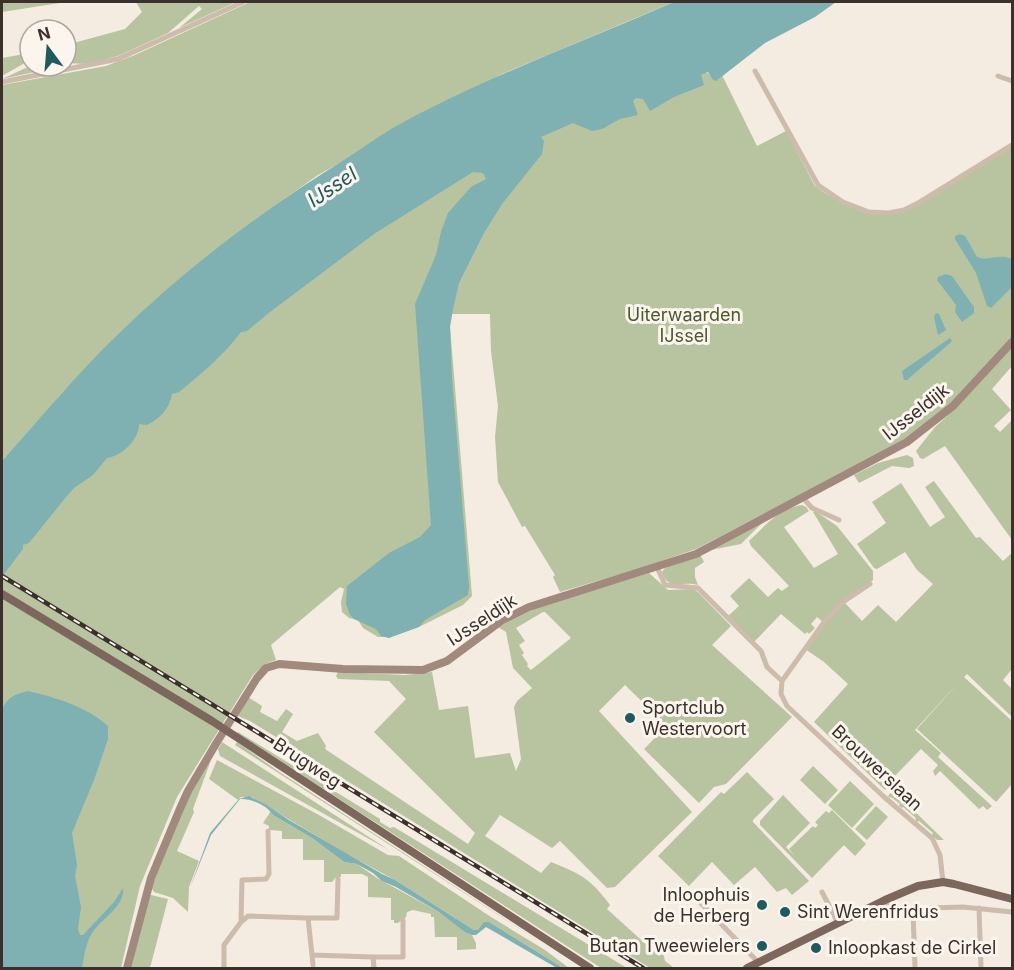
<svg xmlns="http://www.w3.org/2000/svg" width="1014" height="970" font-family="Inter,sans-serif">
	<rect width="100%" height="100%" fill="#f4ebe1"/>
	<path fill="#b8c4a0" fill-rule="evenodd" d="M2 2H66L2 12Z
		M136 2H236L179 28 202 9 199 6 168 33 118 56 87 64 66 63V45L125 29 142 12Z
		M250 2H674L502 74 318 175 256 219 156 299 118 334 62 393 2 461V85L106 66 135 55Z
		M30 53V57L23 64 2 76V58Z
		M30 66H73L39 71 2 79Z
		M704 73H708L713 78 721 73 757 146 786 131 815 186 825 193 862 212 901 213 1012 146V338L951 403 931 422 891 448 696 549 644 567 560 592 553 577 555 575 525 526 522 527 498 482 495 437 498 406 491 351 490 314H449L472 596 463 605 421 626 389 637H378L363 628 358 620 349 618 342 612 341 602 344 589 340 587 271 645 276 660 265 664 253 675 177 797 140 886 121 968H2V577L23 545 63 497 102 461 134 424 167 394 233 335 430 192 545 134 637 96Z
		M1012 347V366L992 389 1011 410 994 426 1000 432 1012 420V540L945 446 923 459 920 458 916 451 935 427 956 408Z
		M907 455 913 458 914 466 909 468 892 466 859 483 854 475 878 463Z
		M934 481 976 538 980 537 1003 561 1012 553V669L1003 680 1012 689V717L967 674 964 677 1012 721V784L996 802 917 729 960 681 915 730 941 753 938 757 992 806 987 810 983 806 979 809 940 771 935 776 933 771 938 765 921 749 890 781 891 783 885 790 814 722 848 684 824 662 805 649 824 624 845 603 862 621 878 605 896 622 933 584 917 570 905 552 877 569 874 568 857 544 886 523 872 502 901 483 930 527 945 517 925 487Z
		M802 505 806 507 809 511 784 527 814 568 838 554 813 512 815 511 837 526 873 571V580L823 622 817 617 811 624 815 628 809 634 807 632 805 634 781 614 754 642 728 616 739 606 730 596 749 578 768 597 778 588 782 591 789 586 751 546 749 541C765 526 778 509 802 505Z
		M763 522 741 544 711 550 712 549Z
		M698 556H701L704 562 695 568V577L698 585C683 580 668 592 662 572L665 568Z
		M649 573 668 590 694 589 699 593 731 626 712 645 792 717 726 784 714 787 699 803 644 749 667 726 625 685 599 711 692 812 615 887 607 888 560 841 552 848 500 815 485 836 541 873 551 862C581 874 591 879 610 905L607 909 659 956 663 953 665 961 674 968H650L250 721 238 716 248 697 262 706 260 712 277 721 286 709 293 714 282 732 297 741 318 733 326 746 325 749 468 844 475 833 374 732 406 699 389 681 338 679 336 676 338 672 405 675 432 672 439 710 468 706 475 758 510 753 516 771 521 759 514 707 517 701 532 688 513 668 506 632 498 627 540 606ZM543 612H545L571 638 531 670 527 666 528 664 522 655 524 653 519 645 525 641 516 628Z
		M238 732 380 819V822L390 828 394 827 627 968H601L237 733Z
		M222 742 389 850 220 756 218 749Z
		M237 742 278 771 545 945 235 745Z
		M211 760 193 809 194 812 177 851 199 861 189 887 188 912 173 898 154 892 151 887 187 799Z
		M217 760 319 815 381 851 388 855 399 856 491 917 545 950 569 968H561L560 966 489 922 483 925 478 931 474 930 395 880 345 853 252 797H241L238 800 209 779Z
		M813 766 838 790 825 804 800 780Z
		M747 772 774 799 753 820V822L809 881 792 895 786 888 777 892 755 867 734 885 712 862 689 886 658 856 721 792 724 794Z
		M850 781 874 804 852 828 828 805Z
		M896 787 891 793 895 798 901 792 907 798 905 800 906 802 909 797 912 800 908 805 944 840H937L932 835 933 833 919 821 917 822 915 819 916 818 903 807 902 808 899 806 900 804 891 797 890 798 888 796Z
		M783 795 810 823 786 847 795 856 789 849 813 826 815 828 818 825 815 822 826 811 829 813 832 810 866 844 855 856 844 845 812 878 760 825V821Z
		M876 806 888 817 867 840 855 829Z
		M271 811 273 815 312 838 344 862 357 864 377 878 439 912 472 935 476 943V949L457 950V937H435L434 917H431V914L413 910 407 912 406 917 398 923H394V920H391V898L368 897V877L362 874H341V877H336L332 882H324V860H303V839H282V831L269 830V826L263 823Z
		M151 895 168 899 150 968H130L148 896Z"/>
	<path fill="#7fb0b2" d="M674 2H836L815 17 765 43 716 81 713 80 708 72 703 74 701 75 704 85 674 97 650 111 643 99 636 98 633 101 638 115 620 119 602 129 592 131 573 123 541 137 544 141 542 154 502 204 484 233 459 283 453 309 450 327 452 378 469 587 468 595 425 620 419 627 389 638 381 636 376 629 354 619 350 615 346 604 347 586 389 553 420 537 431 525 415 304 436 255 441 232 448 213 471 187 486 179 483 173 473 172 374 234 270 312 247 331 241 332C224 355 201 374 179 392L172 394C169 409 161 418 147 425L139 424C139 440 122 456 107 458L93 475 74 488 66 497 29 543 23 545V549L2 577V461C40 418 77 374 118 334 186 268 263 210 344 160 360 150 376 138 393 128 483 78 580 43 674 2Z
		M960 234 965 236 977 257C991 262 996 253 1012 259V287L991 308 987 306 976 273 955 239V236Z
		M946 274 952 276 974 307V313L962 322 955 312 956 305 937 280 938 277Z
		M936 313 939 314 946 330 938 335 934 317Z
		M950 338 952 341 949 344 907 380H904L902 371Z
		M28 691C55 697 87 707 108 726V739L94 780 72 833 77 865 75 876 81 907 78 929 80 935H83L114 902 123 888C125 908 99 919 91 935 85 945 84 958 82 968H2V709C8 697 15 694 28 691Z
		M249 796 265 804 289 820 382 874 395 880 474 930H478L484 922H489L560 966 561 968H557L486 927 476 935H472L465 932 439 912 396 887 382 881 373 873 357 864 344 862 312 838 273 815C268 806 251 798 240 799L211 835 190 888 210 833 239 799Z"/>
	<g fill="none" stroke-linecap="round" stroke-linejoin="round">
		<path stroke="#cdbbac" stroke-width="5" d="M755 71 818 185 843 202 869 212 889 213 904 210 920 202 1012 145
			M998 76 1012 81
			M2 82 118 59 243 2
			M803 498 812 508 839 520
			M657 567 665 585 698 588 761 651 767 667 782 681 781 694 787 706 883 796 932 838 940 855 943 882
			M782 681 827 618 843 602 870 584
			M268 831 269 874 266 879 242 880 241 922 248 916 308 918 312 955 373 957 374 968
			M689 891 758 962
			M822 892 838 923
			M885 900 890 911 893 913 930 908 963 907 1012 912
			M979 908 981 968
			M913 911 915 968
			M308 918H337L338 879
			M312 955 313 965
			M373 957H403V920
			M224 968V945L241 922"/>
		<path stroke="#a18a7d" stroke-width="8" d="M127 968 151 878 179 811 188 791 217 742 257 678 266 668 279 664 343 669 423 670 447 661 501 621 529 607 696 554 907 442 953 406 1012 342"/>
		<path stroke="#7d675c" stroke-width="8" d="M2 594 212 721 590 968
			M747 968 885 900 918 886 943 882 954 884 1012 899"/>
		<g stroke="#3b302b" stroke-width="4.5">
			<path id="rail" d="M2 576 643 968"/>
		</g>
		<use href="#rail" stroke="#fbf5ee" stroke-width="2" stroke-dasharray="7" stroke-linecap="butt"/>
	</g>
	<g fill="#1f5a5e" stroke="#fbf5ee" stroke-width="2">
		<circle cx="630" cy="718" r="6"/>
		<circle cx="762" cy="905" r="6"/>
		<circle cx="785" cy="912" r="6"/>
		<circle cx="762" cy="946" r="6"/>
		<circle cx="816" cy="948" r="6"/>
	</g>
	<g text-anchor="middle" stroke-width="6" stroke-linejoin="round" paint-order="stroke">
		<g font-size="18" fill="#4a5a2e" stroke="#fbf5ee">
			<text x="684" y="321">Uiterwaarden<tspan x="684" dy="21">IJssel</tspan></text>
		</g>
		<g font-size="18" fill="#3b302b" stroke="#fbf5ee">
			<text transform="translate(916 412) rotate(-38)" y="6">IJsseldijk</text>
			<text transform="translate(482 620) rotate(-33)" y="6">IJsseldijk</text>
			<text transform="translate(307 763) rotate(33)" y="6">Brugweg</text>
			<text transform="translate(877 768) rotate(43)" y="6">Brouwerslaan</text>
		</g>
		<g font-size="18" fill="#3b302b" stroke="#fbf5ee" text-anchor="start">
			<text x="642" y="714">Sportclub<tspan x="642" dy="21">Westervoort</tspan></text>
			<text x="750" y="901" text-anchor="end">Inloophuis<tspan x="750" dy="21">de Herberg</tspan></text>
			<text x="797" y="918">Sint Werenfridus</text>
			<text x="750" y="952" text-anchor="end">Butan Tweewielers</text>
			<text x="828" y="954">Inloopkast de Cirkel</text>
		</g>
		<g font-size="20" font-style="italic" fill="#1f5a5e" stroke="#fbf5ee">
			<text transform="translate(332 187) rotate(-34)" y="7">IJssel</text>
		</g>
	</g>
	<rect width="1014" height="970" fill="none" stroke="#3b302b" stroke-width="6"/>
	<g transform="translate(48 48) rotate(344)"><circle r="28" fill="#fbf5ee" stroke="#aea6a0" stroke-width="1.5"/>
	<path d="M0-4.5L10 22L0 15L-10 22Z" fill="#1f5a5e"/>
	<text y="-9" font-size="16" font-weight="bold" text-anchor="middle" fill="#3b302b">N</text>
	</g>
</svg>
